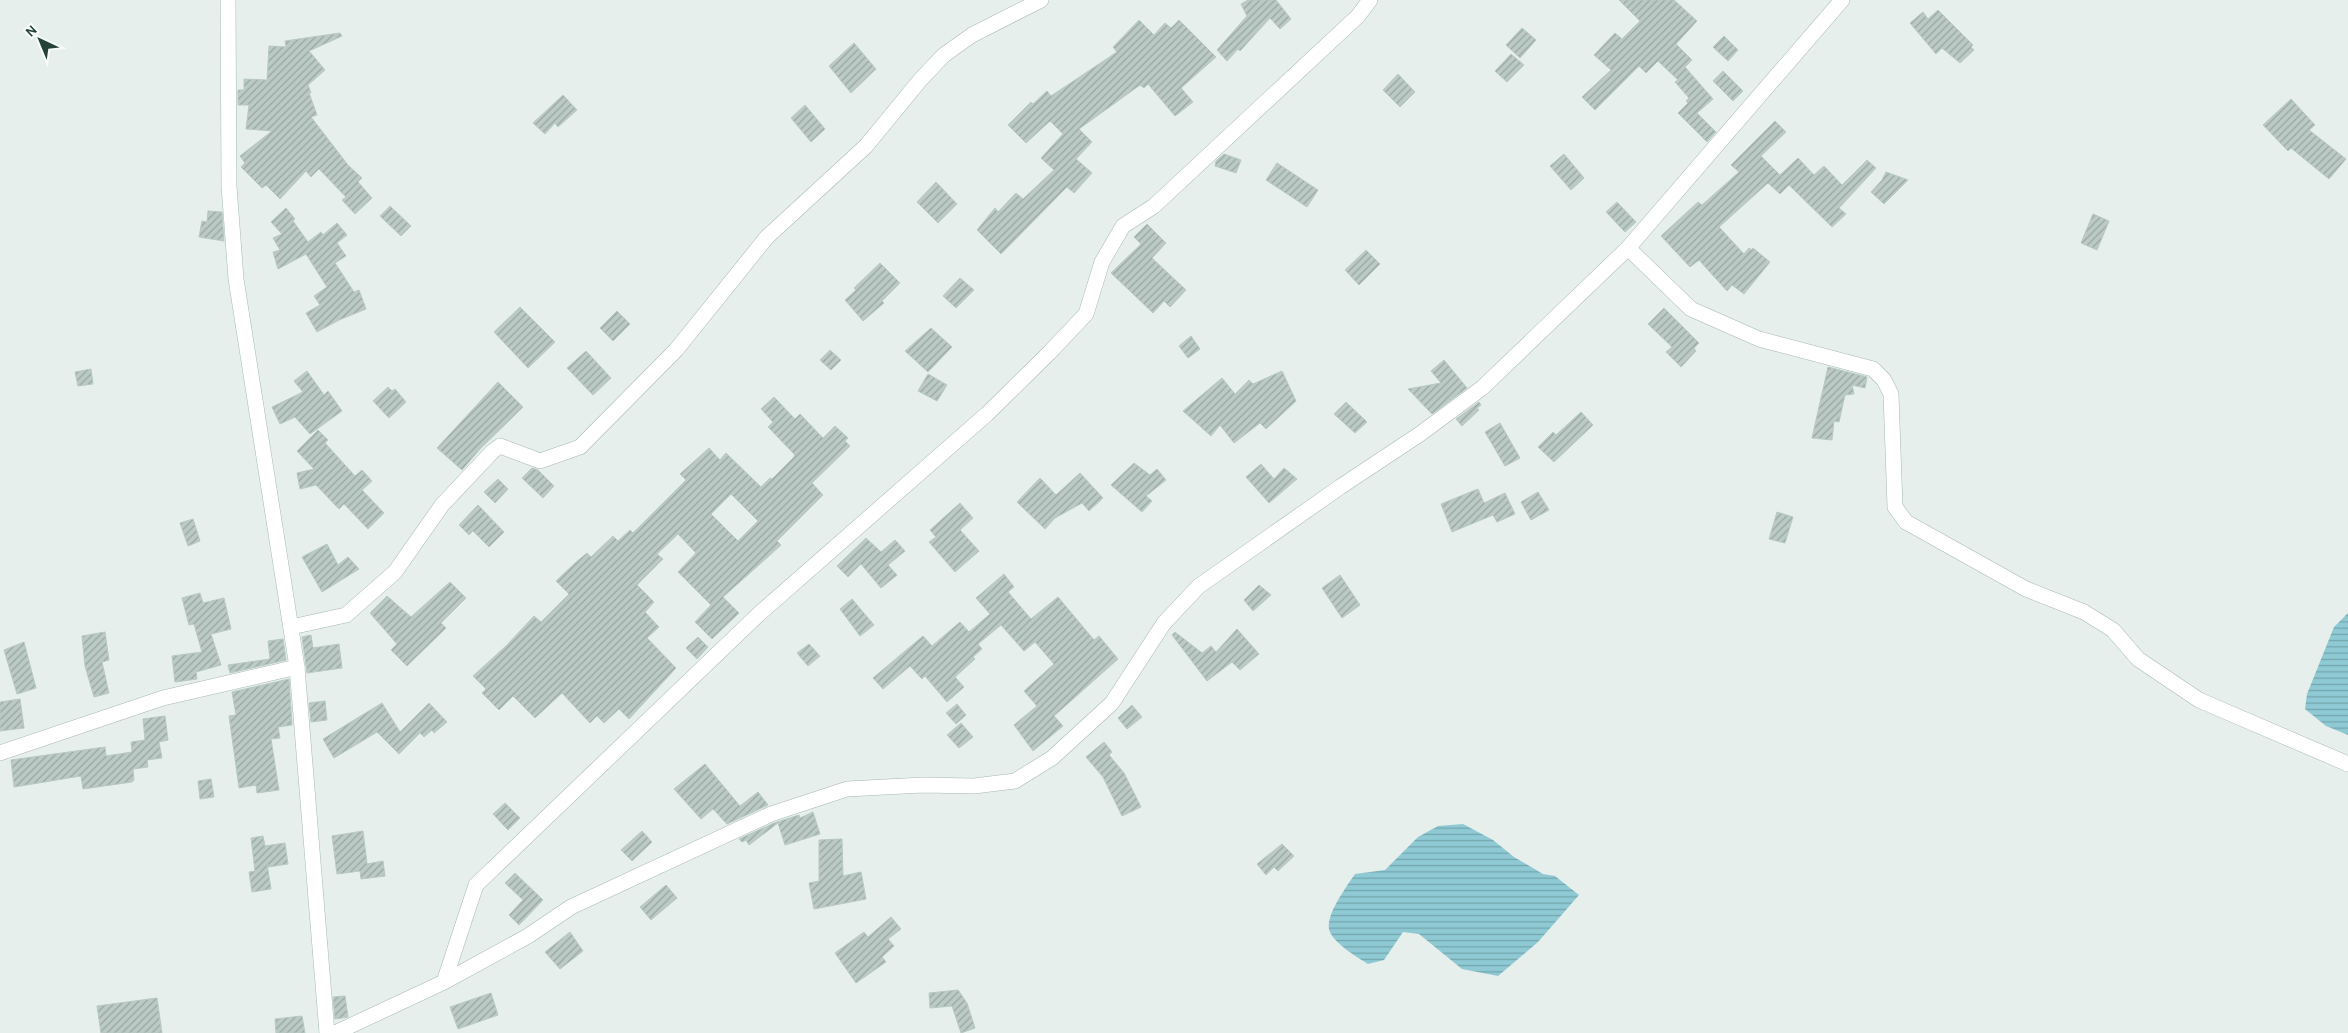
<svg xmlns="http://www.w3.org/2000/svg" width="2348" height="1033" font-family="Karla,sans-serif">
	<defs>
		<pattern id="water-rules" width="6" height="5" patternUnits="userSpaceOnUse" patternTransform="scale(1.25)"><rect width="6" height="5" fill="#8ec9d4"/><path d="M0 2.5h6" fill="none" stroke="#74a5ad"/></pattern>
		<pattern id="building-hatch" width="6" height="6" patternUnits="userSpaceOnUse" patternTransform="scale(1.25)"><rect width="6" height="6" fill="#bbcac4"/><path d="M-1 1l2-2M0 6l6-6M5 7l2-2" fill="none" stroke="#98a6a0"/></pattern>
	</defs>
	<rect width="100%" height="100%" fill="#e6efeb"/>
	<path fill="url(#water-rules)" d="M2348 613V735L2326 726 2305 709 2307 694 2334 627Z
		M1463 824 1493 840 1514 857 1543 874 1555 876 1579 895 1538 942 1498 976 1462 969 1419 934 1403 932 1384 960 1368 964C1357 957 1335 944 1330 932 1323 918 1347 886 1355 874L1385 870 1418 837 1438 826Z"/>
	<path fill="url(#building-hatch)" stroke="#b8c9c2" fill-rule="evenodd" d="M1248 0H1276L1291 19 1280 29 1270 18 1240 51 1238 49 1227 61 1217 50 1247 16 1241 4Z
		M1619 0H1674L1697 21 1676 44 1692 60 1685 67 1713 99 1697 113 1716 132 1707 142 1678 113 1688 103 1686 101 1689 98 1675 82 1678 80 1658 61 1646 73 1639 66 1595 110 1582 97 1611 70 1594 55 1615 33 1622 39 1640 21Z
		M1938 10 1973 45 1971 47 1974 50 1960 63 1942 48 1936 54 1910 23 1923 12 1928 19Z
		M1139 20 1154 35 1165 23 1171 28 1179 20 1216 57 1181 88 1193 102 1175 116 1148 84 1144 88 1140 85 1079 129 1092 142 1076 159 1092 173 1074 193 1067 187 1001 254 977 230 995 208 998 212 1016 193 1023 199 1054 170 1041 158 1063 134 1050 121 1026 143 1008 125 1031 102 1033 104 1047 91 1051 96 1117 52 1113 47Z
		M1522 28 1536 40 1520 58 1506 45Z
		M340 33 342 36 309 51 325 70 308 85 311 93H309L317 115 311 117 348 165 362 178 358 182 372 198 355 214 342 200 346 197 319 169 311 177 306 171 280 199 266 185 262 188 241 167 245 163 240 156 272 131 246 129 249 105H238V90H244V79L267 80 269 46 286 47 285 41Z
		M1724 36 1738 50 1728 61 1713 47Z
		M854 43 876 69 851 93 829 66Z
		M1511 54 1524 65 1507 82 1495 71Z
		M1723 71 1743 91 1733 101 1713 81Z
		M1398 74 1415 92 1400 107 1383 90Z
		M563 95 577 110 558 127 555 123 545 134 533 123Z
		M2291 99 2315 125 2309 130 2346 159 2329 179 2291 148 2288 151 2263 125Z
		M805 105 825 129 811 142 791 118Z
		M1775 121 1786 132 1761 156 1783 178 1780 175 1798 158 1814 175 1824 166 1842 185 1867 160 1876 168 1839 208 1846 214 1832 227 1789 185 1780 194 1768 183 1719 227 1744 254 1749 248 1752 250 1753 248 1770 262 1744 294 1732 285 1727 291 1699 260 1690 267 1661 236 1698 202 1702 205 1739 172 1731 165Z
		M1224 154 1241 160 1236 173 1215 166 1216 161Z
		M1564 154 1584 178 1571 190 1550 166Z
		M1277 163 1318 190 1307 207 1266 180Z
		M1886 172 1908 180 1884 204 1871 192 1882 180Z
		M936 182 957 204 938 223 917 202Z
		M1617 202 1636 222 1625 232 1606 212Z
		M390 206 411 226 401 236 380 216Z
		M286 208 295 219 293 221 308 242 321 232 323 235 337 223 347 235 337 243 346 256 335 263 354 292 359 290 366 309 339 320 317 332 306 313 320 305 314 296 327 287 306 254 278 269 273 252 280 250 273 238 282 234 271 222Z
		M208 211 222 212 224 241 199 237 202 221 207 222Z
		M2093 214 2109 221 2097 250 2081 243Z
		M1147 224 1166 243 1152 258 1186 290 1170 307 1164 301 1153 313 1111 273 1141 244 1134 237Z
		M1366 250 1380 264 1359 285 1345 270Z
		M880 263 900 283 882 301 884 303 863 321 845 300 856 290 854 288Z
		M960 278 974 290 956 308 943 296Z
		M520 307 555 342 528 368 494 332Z
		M1664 308 1699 343 1694 348 1696 351 1681 367 1666 352 1672 347 1648 324Z
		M617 311 630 324 613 341 600 328Z
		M931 328 952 347 928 372 905 351Z
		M1191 336 1200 349 1188 358 1179 346Z
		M830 350 841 360 831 370 820 360Z
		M586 351 611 378 593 395 567 368Z
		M1444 360 1467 388 1432 414 1408 389 1441 383 1431 371Z
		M1828 367 1867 377 1865 388 1852 385 1854 394 1845 395 1839 422 1834 421 1832 440 1812 438Z
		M91 369 93 384 78 386 75 372Z
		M307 371 324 395 328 391 342 411 310 434 295 417 280 424 272 407 303 392 294 381Z
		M1282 371 1296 401 1266 429 1260 423 1234 443 1220 425 1211 436 1183 411 1222 378 1235 394 1249 380 1253 384Z
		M928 374 947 385 937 401 918 391Z
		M498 382 523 407 480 449 462 470 437 448Z
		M388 387 392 391 395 389 406 402 389 418 373 401Z
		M774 397 795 419 800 414 823 438 835 426 848 438 845 441 850 446 812 483 823 495 777 541 781 545 769 556 723 597 739 613 712 639 695 622 711 605 678 572 696 553 678 534 657 554 663 559 637 585 654 602 645 612 659 627 647 638 676 668 629 719 619 709 604 723 597 716 590 723 562 693 535 718 513 696 499 710 482 693 486 689 473 676 506 646 534 616 541 622 569 594 556 581 575 563 587 553 591 557 613 536 618 541 630 530 633 533 686 480 680 474 709 448 720 460 726 453 761 487 770 478 772 479 793 458 795 455 768 427 773 422 761 409ZM731 494 758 521 738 541 711 514Z
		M1346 402 1367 422 1355 433 1334 414Z
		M1479 402 1481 405 1477 408 1479 410 1462 426 1456 419Z
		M1581 412 1593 425 1554 462 1538 447 1553 432 1556 435Z
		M1500 423 1520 458 1505 466 1485 432Z
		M318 430 328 440 325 443 355 476 362 470 372 481 362 490 384 513 368 529 344 504 339 509 316 485 300 489 297 473 314 469 297 451Z
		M1134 463 1150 475 1157 469 1166 480 1146 496 1152 501 1142 512 1111 485Z
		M1261 464 1274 479 1284 468 1297 479 1269 503 1246 477Z
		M532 468 538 470 554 486 543 498 522 478Z
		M1080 473 1103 498 1089 511 1082 503 1055 518 1045 529 1017 502 1040 478 1056 495Z
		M498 479 508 489 495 503 484 492Z
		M1478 489 1484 503 1505 493 1515 514 1497 522 1493 515 1452 532 1441 504Z
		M1538 492 1549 510 1531 520 1521 502Z
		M960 503 973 518 960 530 979 551 955 572 929 542 936 537 930 530Z
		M478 505 504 532 489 547 473 531 469 535 459 525Z
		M1777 512 1793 517 1785 543 1769 539Z
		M193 519 200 541 188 546 180 523Z
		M866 538 881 552 895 540 905 551 888 565 897 575 881 588 861 564 848 577 837 566Z
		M327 544 338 565 348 557 359 569 322 592 302 557Z
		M1004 574 1014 587 1008 592 1031 619 1058 597 1094 640 1099 636 1118 659 1054 716 1063 726 1033 751 1014 725 1037 706 1024 691 1054 664 1035 642 1024 651 1001 625 978 644 982 649 973 657 975 659 955 677 964 687 947 702 925 676 922 679 910 666 883 689 873 678 923 636 932 646 960 622 969 632 990 614 976 598Z
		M1340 575 1360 605 1342 618 1322 588Z
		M450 582 466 598 441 623 446 628 407 666 391 650 397 644 370 613 387 596 411 617Z
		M1259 585 1271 595 1253 611 1244 600Z
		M200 593 203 603 224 598 231 629 211 634 221 665 196 672 197 679 175 682 172 656 202 652 194 624 189 625 182 598Z
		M852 599 874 625 860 636 840 609Z
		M1237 629 1259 654 1240 670 1232 662 1207 681 1172 635 1175 632 1202 653 1211 646 1216 652Z
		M105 632 109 660 102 662 109 693 94 697 85 666 82 636Z
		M311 635 313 648 339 644 342 668 307 673 302 637Z
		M698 637 708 647 697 659 686 648Z
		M283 639 286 660 230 673 228 665 270 659 268 641Z
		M24 642 36 688 17 694 4 650Z
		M809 644 820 656 808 666 797 653Z
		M289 679 292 725 278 727 280 738 271 739 279 790 257 793 256 785 239 788 229 716 236 715 232 692Z
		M20 699 24 728 0 731V702Z
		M325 701 327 720 311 722 309 703Z
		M382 703 400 732 429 703 447 722 434 733 432 730 424 737 420 733 399 754 377 732 334 758 323 739Z
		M957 704 966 715 956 724 946 713Z
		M1132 705 1142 717 1127 729 1118 718Z
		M165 716 168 740 159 742 162 758 147 760 148 767 133 769 134 780 132 782 83 789 81 776 14 787 11 760 105 747 106 756 132 752 131 742 145 740 143 719Z
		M961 723 973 737 959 748 947 735Z
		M1104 742 1112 752 1109 755 1124 773 1141 807 1122 816 1103 777 1086 757Z
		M705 764 740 806 758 792 768 805 727 824 713 809 701 819 674 789Z
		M211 779 214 797 200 799 198 781Z
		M505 803 520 818 508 830 493 814Z
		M813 812 820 834 785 845 778 823 749 845 746 840 742 842 739 839 774 823 799 815 800 818Z
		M363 831 367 864 383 861 385 876 361 879 360 871 337 874 332 836Z
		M642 831 652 842 632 861 621 850Z
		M263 836 265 846 285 843 288 864 268 867 267 864 271 889 252 892 249 872 255 871 251 838Z
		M842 839 843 876 861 872 866 899 814 909 809 883 819 881V840Z
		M1282 844 1294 856 1278 871 1274 867 1266 875 1257 864Z
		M515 873 543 900 519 925 509 915 523 900 505 883Z
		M666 885 677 898 651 920 640 907Z
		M891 917 901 929 888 939 894 946 882 957 886 962 856 983 835 953 864 932 868 937Z
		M570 932 583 951 560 969 545 952Z
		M958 990 967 1003 975 1028 961 1033 952 1006 930 1008 929 993Z
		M491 993 498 1015 458 1029 450 1007Z
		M345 996 348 1017 335 1019 333 997Z
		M157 998 162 1033H101L97 1006Z
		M302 1016 305 1033H276L275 1019Z"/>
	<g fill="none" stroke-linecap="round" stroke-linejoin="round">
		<g stroke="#a8b8b2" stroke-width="16">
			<path id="street" d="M1628 248 1691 309 1759 339 1873 369 1884 380 1891 394 1895 507 1906 522 2026 589 2084 612 2113 630 2138 659 2199 700 2348 764
				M291 627 346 615 395 572 442 505 493 451 500 446 540 461 580 447 676 350 767 237 866 146 921 79 944 55 972 35 1041 0
				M0 753 163 698 297 667
				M444 982 476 885 760 613 987 414 1049 353 1086 314 1102 262 1123 226 1154 206 1358 16 1370 0
				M335 1033 444 982 528 936 571 907 771 814 847 789 923 785 974 786 1015 781 1052 758 1112 703 1164 623 1199 586 1340 487 1420 434 1482 388 1628 248 1842 0"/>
		</g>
		<g stroke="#a4bbb3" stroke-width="16">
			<path id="secondary" d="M228 0 229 186 236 279 297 667 327 1033"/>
		</g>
		<use href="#street" stroke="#fff" stroke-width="15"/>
		<use href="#secondary" stroke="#fff" stroke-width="15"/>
	</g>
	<g transform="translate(40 40) rotate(316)" stroke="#f7fbf9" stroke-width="4" paint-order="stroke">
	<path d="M0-4L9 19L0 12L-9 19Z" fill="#24423a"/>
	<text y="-8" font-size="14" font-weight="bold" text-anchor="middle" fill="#24423a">N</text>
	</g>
</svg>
